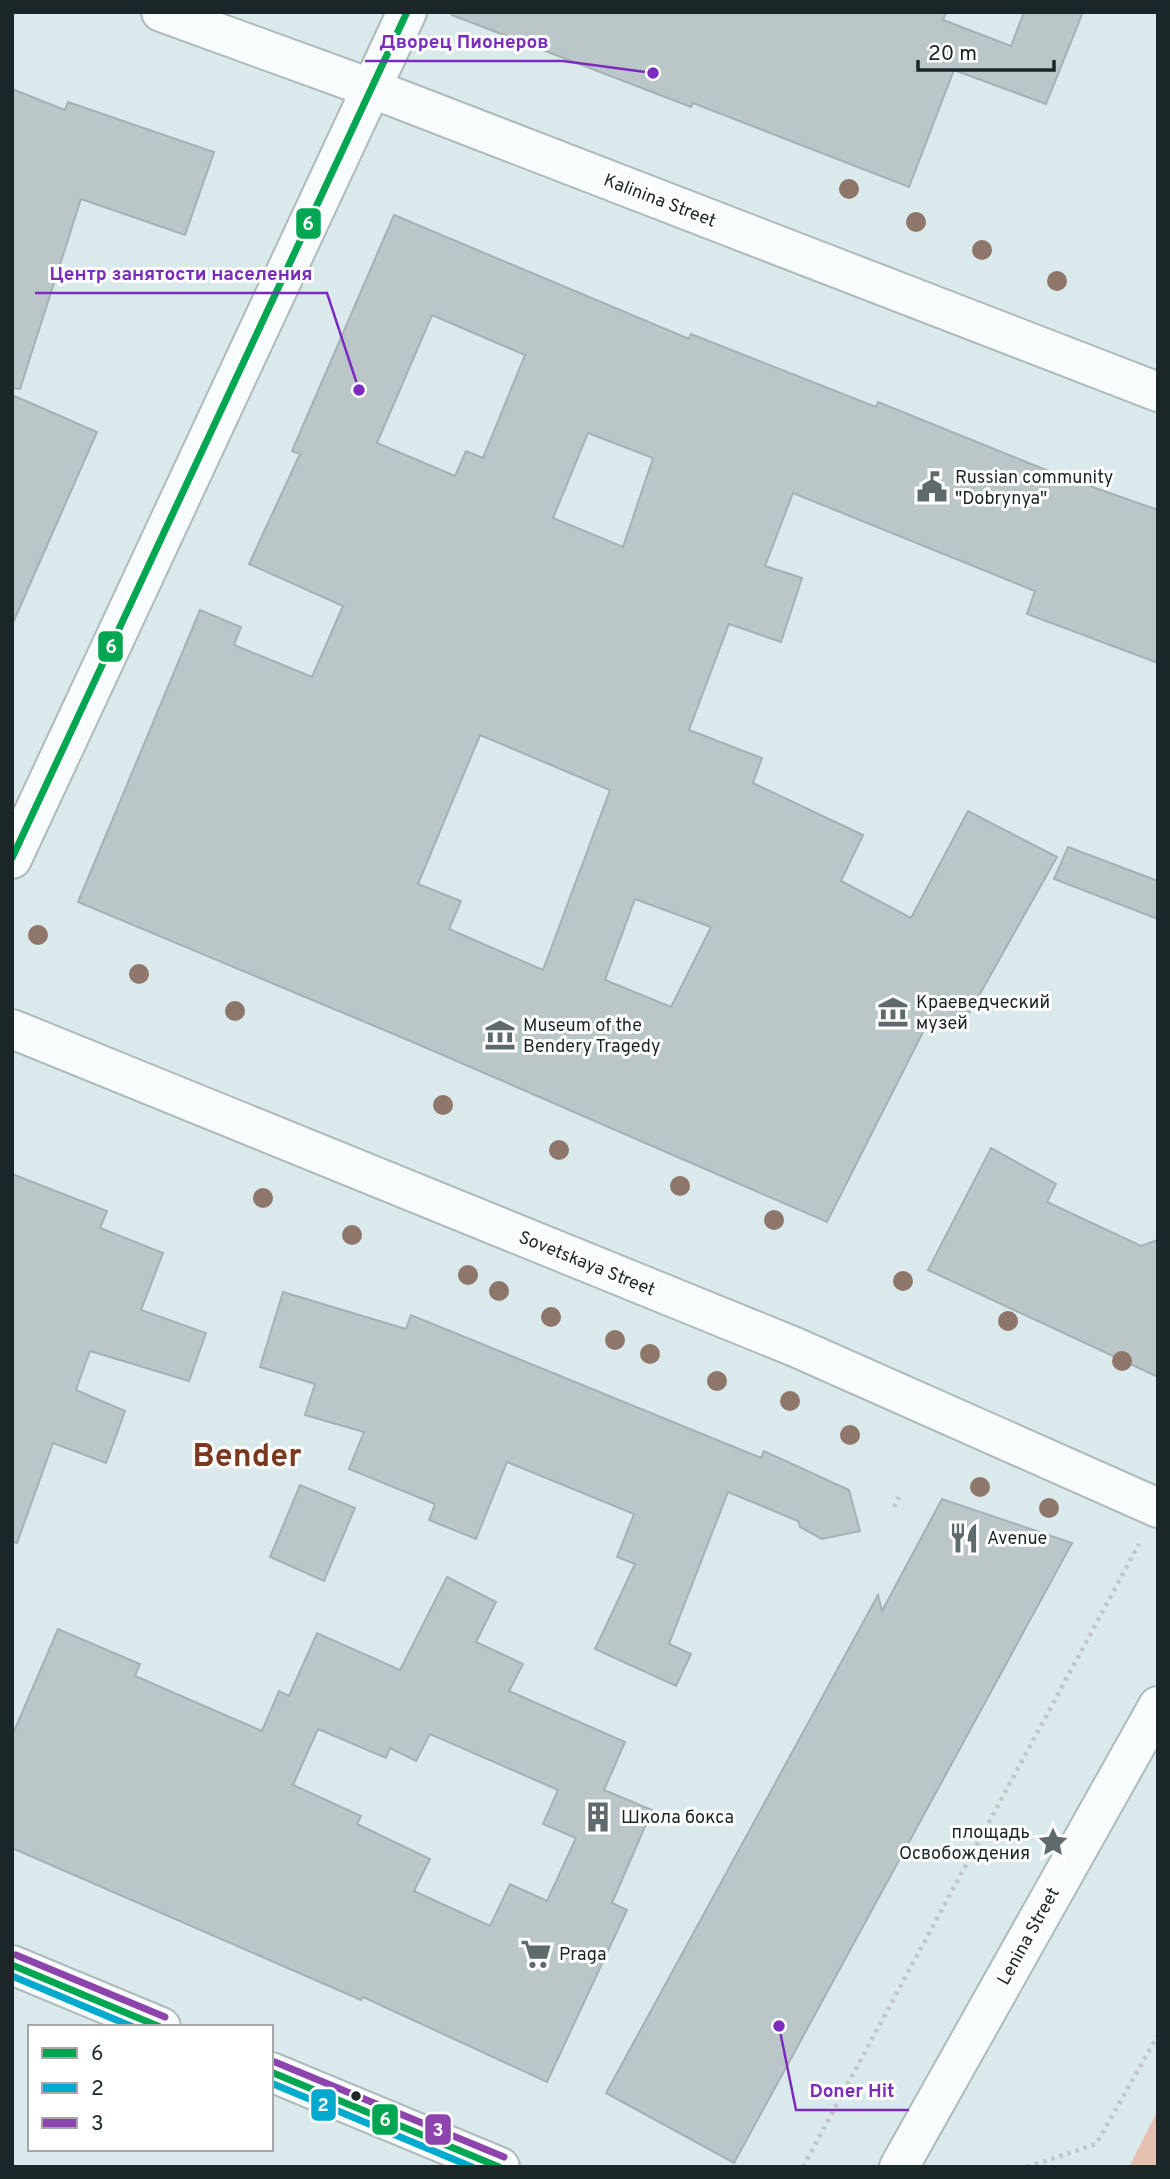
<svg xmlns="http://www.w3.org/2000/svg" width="1170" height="2179" font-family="Overpass,sans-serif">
	<rect width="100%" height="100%" fill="#dae9eb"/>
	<path fill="#e6c0b0" d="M1158 2110V2167H1129Z"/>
	<path fill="#bac6c8" stroke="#a5b1b2" stroke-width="2" fill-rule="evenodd" d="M452 12H946L943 20 1011 46 1024 12H1083L1046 104 954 70 909 187 693 103 691 107 452 15Z
		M12 89 65 110 68 102 214 152 185 235 81 199 20 389 12 388Z
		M394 215 689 339 691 334 876 407 878 402 1061 476 1158 510V663L1027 614 1035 591 793 493 765 566 802 578 781 642 729 624 689 730 762 758 753 783 863 835 841 881 911 918 968 811 1057 857 959 1031 927 1024 827 1222 415 1043 78 902 200 610 241 627 234 645 312 677 343 606 249 564 300 454 292 451ZM432 315 525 355 483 458 466 451 455 476 377 443ZM588 433 653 458 623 547 553 518ZM480 735 610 790 543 970 449 929 461 901 418 884ZM635 899 711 927 671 1007 605 980Z
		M12 395 97 432 12 625Z
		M1068 847 1158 881V919L1054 879Z
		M991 1148 1056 1184 1047 1202 1141 1246 1158 1240V1377L928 1270Z
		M12 1174 107 1211 100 1228 163 1253 141 1310 206 1333 189 1381 90 1351 76 1390 125 1411 106 1463 53 1443 17 1543 12 1542Z
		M283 1292 406 1329 411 1315 761 1458 764 1451 849 1490 860 1531 822 1539 800 1527 798 1521 728 1492 669 1644 691 1654 676 1686 595 1649 635 1564 617 1557 634 1514 507 1462 476 1539 429 1520 435 1504 349 1469 364 1432 305 1415 315 1384 260 1367Z
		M300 1485 355 1508 324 1581 270 1557Z
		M942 1499 1072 1543 734 2163 606 2093 878 1595 882 1611Z
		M447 1577 496 1602 476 1642 523 1664 509 1691 625 1742 604 1790 652 1810 612 1903 627 1910 547 2082 363 1997 361 2000 12 1848V1736L58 1629 140 1664 135 1676 262 1731 279 1691 289 1696 317 1633 400 1670ZM318 1729 386 1758 390 1748 416 1761 430 1734 558 1790 543 1824 576 1838 547 1901 510 1884 490 1926 414 1891 430 1859 357 1824 361 1816 293 1785Z"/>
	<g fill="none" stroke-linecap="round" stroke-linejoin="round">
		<g stroke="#aebabc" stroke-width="42">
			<path id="street" d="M161 12 373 89 1158 392
				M12 859 407 12
				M12 1029 795 1347 1158 1508
				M899 2167 1158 1706"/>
		</g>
		<g stroke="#aebabc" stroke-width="42">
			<path id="primary" d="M12 1965 161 2027
				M271 2072 500 2167"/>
		</g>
		<path stroke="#c1c6c7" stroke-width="4.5" stroke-dasharray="3.5 5" stroke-linecap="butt" d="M894 1507 899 1497
			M803 2167 1139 1544
			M1027 2167 1096 2144 1158 2035"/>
		<use href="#street" stroke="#f9fcfc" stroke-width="38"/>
		<use href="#primary" stroke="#f9fcfc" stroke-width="38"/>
		<g stroke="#fff" stroke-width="12">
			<path id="bus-1" d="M12 858 407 12
				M12 1965 160 2027
				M271 2072 499 2167"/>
		</g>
		<g stroke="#fff" stroke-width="12">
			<path id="bus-2" d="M12 1976 133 2027
				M271 2083 472 2167"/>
		</g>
		<g stroke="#fff" stroke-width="12">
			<path id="bus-3" d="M16 1955 165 2017
				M275 2062 504 2157"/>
		</g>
		<use href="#bus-1" stroke="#00a651" stroke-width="7"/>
		<use href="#bus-2" stroke="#00a9ce" stroke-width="7"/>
		<use href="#bus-3" stroke="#8e44ad" stroke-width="7"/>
	</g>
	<g fill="#8f766a">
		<circle cx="849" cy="189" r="10"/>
		<circle cx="916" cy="222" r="10"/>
		<circle cx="982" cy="250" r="10"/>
		<circle cx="1057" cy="281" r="10"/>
		<circle cx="38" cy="935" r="10"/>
		<circle cx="139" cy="974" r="10"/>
		<circle cx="235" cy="1011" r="10"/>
		<circle cx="443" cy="1105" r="10"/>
		<circle cx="559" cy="1150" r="10"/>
		<circle cx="680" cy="1186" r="10"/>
		<circle cx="263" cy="1198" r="10"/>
		<circle cx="774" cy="1220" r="10"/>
		<circle cx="352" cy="1235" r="10"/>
		<circle cx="468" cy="1275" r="10"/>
		<circle cx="903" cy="1281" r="10"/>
		<circle cx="499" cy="1291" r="10"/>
		<circle cx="551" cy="1317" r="10"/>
		<circle cx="1008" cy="1321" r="10"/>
		<circle cx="615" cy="1340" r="10"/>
		<circle cx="650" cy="1354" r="10"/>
		<circle cx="1122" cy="1361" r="10"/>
		<circle cx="717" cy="1381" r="10"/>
		<circle cx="790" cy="1401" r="10"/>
		<circle cx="850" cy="1435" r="10"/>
		<circle cx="980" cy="1487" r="10"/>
		<circle cx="1049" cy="1508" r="10"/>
	</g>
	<defs>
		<g id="civic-bare" transform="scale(2.415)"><path d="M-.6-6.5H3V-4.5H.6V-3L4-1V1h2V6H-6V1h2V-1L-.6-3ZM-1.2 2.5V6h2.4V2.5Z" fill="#5e6a6c" stroke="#fff" stroke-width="2.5" paint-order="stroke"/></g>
		<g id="museum-bare" transform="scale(2.415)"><path d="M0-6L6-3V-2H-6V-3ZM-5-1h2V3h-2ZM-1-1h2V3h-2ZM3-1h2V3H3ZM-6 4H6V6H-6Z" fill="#5e6a6c" stroke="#fff" stroke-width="2.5" paint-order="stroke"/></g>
		<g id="restaurant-bare" transform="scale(2.415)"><path d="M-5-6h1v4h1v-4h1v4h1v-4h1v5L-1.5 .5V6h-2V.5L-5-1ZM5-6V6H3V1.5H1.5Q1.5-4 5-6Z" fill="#5e6a6c" stroke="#fff" stroke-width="2.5" paint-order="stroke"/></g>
		<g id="building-bare" transform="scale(2.415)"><path d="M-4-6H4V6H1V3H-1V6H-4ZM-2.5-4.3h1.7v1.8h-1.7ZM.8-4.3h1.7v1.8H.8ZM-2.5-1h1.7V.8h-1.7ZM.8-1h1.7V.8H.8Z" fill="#5e6a6c" stroke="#fff" stroke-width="2.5" paint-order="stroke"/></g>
		<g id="sight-bare" transform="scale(2.415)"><path d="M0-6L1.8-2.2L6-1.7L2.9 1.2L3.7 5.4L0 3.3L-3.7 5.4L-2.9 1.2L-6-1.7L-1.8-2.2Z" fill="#5e6a6c" stroke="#fff" stroke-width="2.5" paint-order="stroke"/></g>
		<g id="supermarket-bare" transform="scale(2.415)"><path d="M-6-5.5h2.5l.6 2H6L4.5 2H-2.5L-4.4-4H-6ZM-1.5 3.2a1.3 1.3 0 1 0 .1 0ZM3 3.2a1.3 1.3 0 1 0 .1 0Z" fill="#5e6a6c" stroke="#fff" stroke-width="2.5" paint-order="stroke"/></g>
	</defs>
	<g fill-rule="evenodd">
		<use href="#civic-bare" x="932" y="487"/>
		<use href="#museum-bare" x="893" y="1012"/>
		<use href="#museum-bare" x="500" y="1035"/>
		<use href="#restaurant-bare" x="964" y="1538"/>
		<use href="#building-bare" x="598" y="1817"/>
		<use href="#sight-bare" x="1053" y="1842"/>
		<use href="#supermarket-bare" x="536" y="1954"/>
	</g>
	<circle fill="#1b2628" stroke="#fff" stroke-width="2.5" cx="356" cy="2096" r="6"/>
	<g text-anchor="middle" stroke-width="6" stroke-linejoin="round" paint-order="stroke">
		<g font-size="18" fill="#1b2628" stroke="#fff">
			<text transform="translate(660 200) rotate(21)" y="6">Kalinina Street</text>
			<text transform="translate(587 1263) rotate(22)" y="6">Sovetskaya Street</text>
			<text transform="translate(1028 1936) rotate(-61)" y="6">Lenina Street</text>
		</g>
		<g font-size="18" fill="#1b2628" stroke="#fff" text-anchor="start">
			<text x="955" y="483">Russian community<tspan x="955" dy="21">"Dobrynya"</tspan></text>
			<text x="916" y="1008">Краеведческий<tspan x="916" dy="21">музей</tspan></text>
			<text x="523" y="1031">Museum of the<tspan x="523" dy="21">Bendery Tragedy</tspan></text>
			<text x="987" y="1544">Avenue</text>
			<text x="621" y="1823">Школа бокса</text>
			<text x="1030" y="1838" text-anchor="end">площадь<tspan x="1030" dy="21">Освобождения</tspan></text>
			<text x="559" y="1960">Praga</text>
		</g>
		<g font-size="32" font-weight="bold" fill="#7a381e" stroke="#fff">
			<text x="247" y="1466">Bender</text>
		</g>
	</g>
	<path fill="none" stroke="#7b2cbf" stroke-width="2.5" d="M653 73L563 61H365M359 390L327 293H35M779 2026L796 2110H909"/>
	<g fill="#7b2cbf" stroke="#fff" stroke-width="2.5">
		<circle cx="653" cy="73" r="7"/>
		<circle cx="359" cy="390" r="7"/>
		<circle cx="779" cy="2026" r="7"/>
	</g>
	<g font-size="19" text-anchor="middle" font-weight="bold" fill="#7b2cbf" stroke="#fff" stroke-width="6" stroke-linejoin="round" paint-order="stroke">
		<text x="464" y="48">Дворец Пионеров</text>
		<text x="181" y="280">Центр занятости населения</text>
		<text x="852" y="2097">Doner Hit</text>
	</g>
	<g stroke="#fff" stroke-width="2.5">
		<rect x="295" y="207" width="27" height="33" rx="7" fill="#00a651"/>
		<rect x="97" y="630" width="27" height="33" rx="7" fill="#00a651"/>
		<rect x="310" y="2088" width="27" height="34" rx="7" fill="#00a9ce"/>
		<rect x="371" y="2103" width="28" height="33" rx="7" fill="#00a651"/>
		<rect x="424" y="2113" width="28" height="33" rx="7" fill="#8e44ad"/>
	</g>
	<g font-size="19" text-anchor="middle" font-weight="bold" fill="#fff">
		<text x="308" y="230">6</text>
		<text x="111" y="653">6</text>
		<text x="323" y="2111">2</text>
		<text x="385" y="2126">6</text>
		<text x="438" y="2136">3</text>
	</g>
	<rect width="1170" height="2179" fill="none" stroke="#1b2628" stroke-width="28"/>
	<rect x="28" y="2025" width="245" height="126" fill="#ffffff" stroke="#a4a8a9" stroke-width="2"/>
	<rect x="42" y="2048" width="35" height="10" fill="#00a651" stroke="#a4a8a9" stroke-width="2"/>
	<text x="91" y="2060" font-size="21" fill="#1b2628">6</text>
	<rect x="42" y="2083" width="35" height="10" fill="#00a9ce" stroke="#a4a8a9" stroke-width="2"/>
	<text x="91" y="2095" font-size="21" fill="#1b2628">2</text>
	<rect x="42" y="2118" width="35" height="10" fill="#8e44ad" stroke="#a4a8a9" stroke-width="2"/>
	<text x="91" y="2130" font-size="21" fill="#1b2628">3</text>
	<path d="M918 60v10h136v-10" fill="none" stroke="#1b2628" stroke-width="3.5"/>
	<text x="928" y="60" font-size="21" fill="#1b2628" stroke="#ffffff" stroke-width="5" paint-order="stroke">20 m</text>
</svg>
